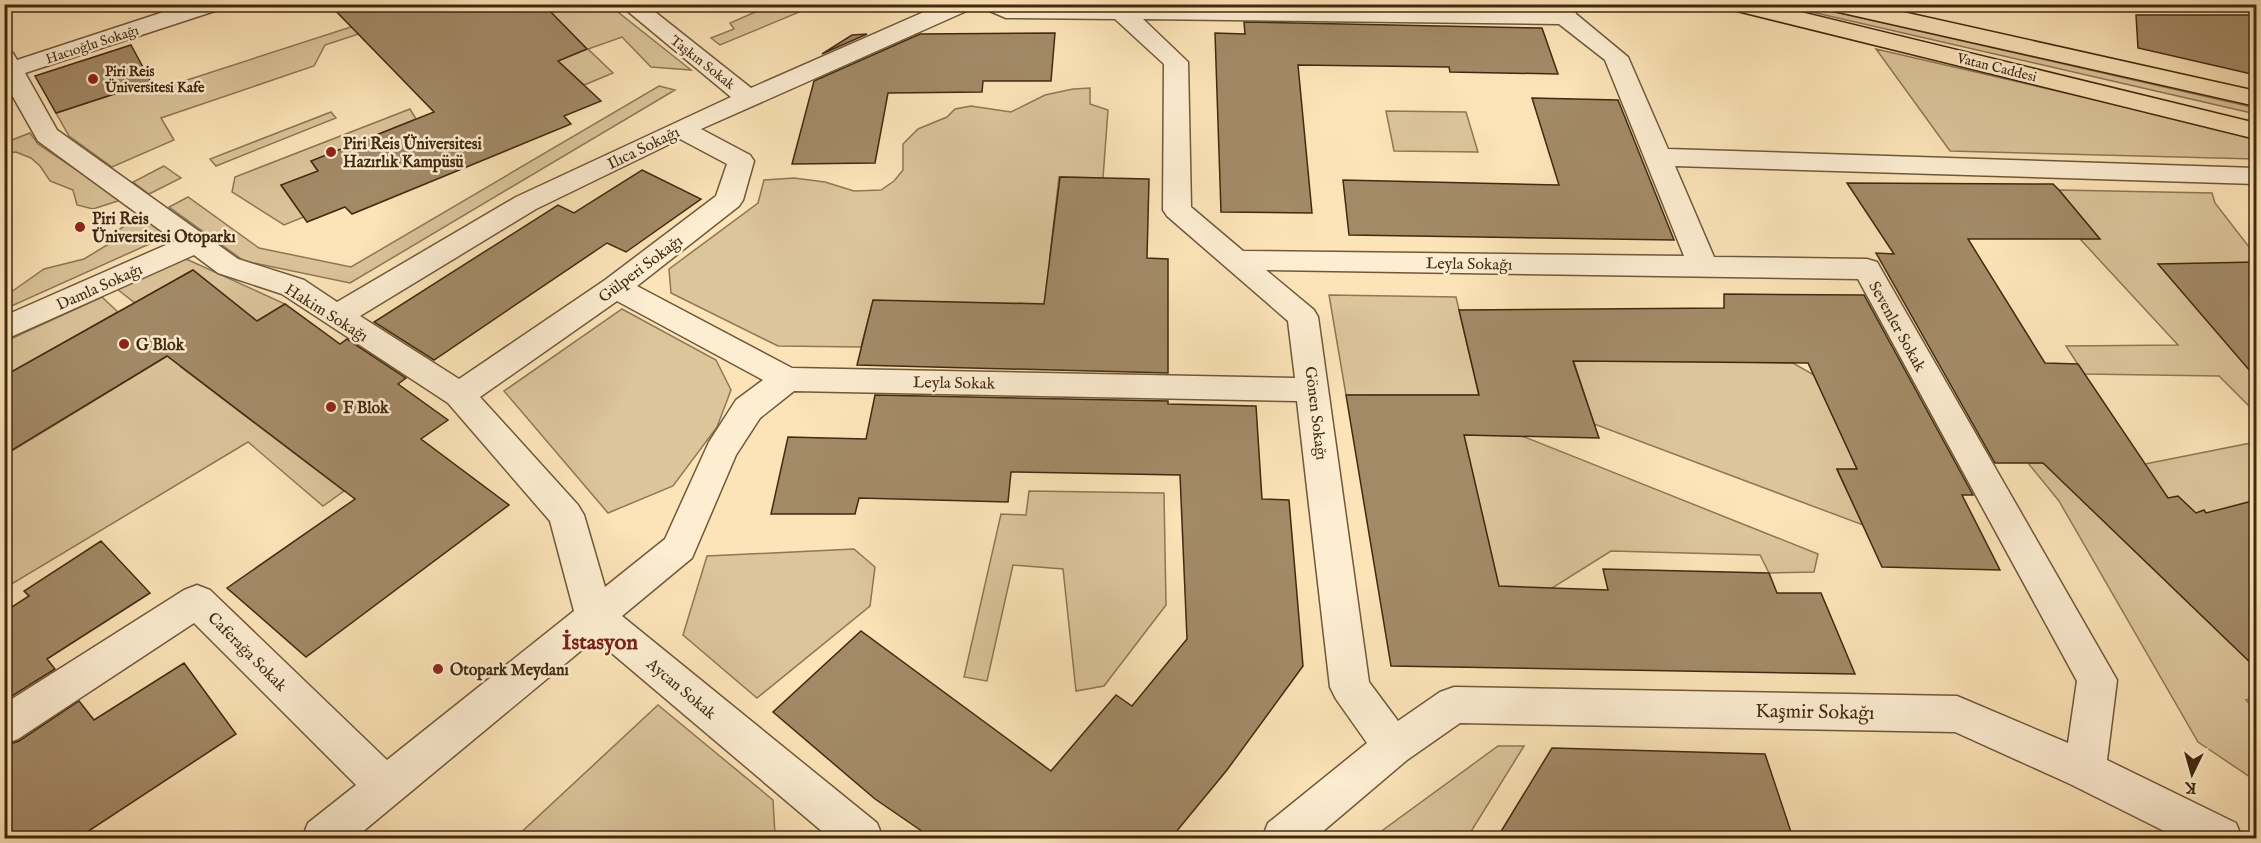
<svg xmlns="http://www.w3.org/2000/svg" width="2261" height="843" font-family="'IM FELL English',serif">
	<rect width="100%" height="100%" fill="#fce4b8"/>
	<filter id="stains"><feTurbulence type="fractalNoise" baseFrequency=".00333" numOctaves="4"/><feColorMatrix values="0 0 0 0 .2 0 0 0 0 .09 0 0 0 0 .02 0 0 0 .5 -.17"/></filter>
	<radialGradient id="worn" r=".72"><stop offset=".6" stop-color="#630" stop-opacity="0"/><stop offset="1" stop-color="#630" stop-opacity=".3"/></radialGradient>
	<path fill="#dcc49b" stroke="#8f7655" stroke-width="1.5" d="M419 5H446L325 45 314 66 161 118 174 140 112 167 69 136 56 113 151 82 156 90Z
		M543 5H609L691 70 651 67 622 37 588 49 613 73 584 85 558 61 587 49Z
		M768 5H804L809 8 720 45 711 38 734 29 730 23 769 6Z
		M1781 5H1805L2256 108V114Z
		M1876 49 2256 137 2255 159 1950 151Z
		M659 86 675 90 350 283 244 261 169 207 188 197 259 248 351 267Z
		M1090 88V104L1108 110 1103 178 1059 177 1050 255 1056 304 873 301 861 347 778 346 671 293 669 269 758 203 764 180 794 178 825 182 854 191 881 190 894 181 903 170V144L918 129 947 117 955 109 971 106 1011 112 1045 95 1073 89Z
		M410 109 416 119 311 161 318 171 281 185 304 217 284 225 232 192 235 177Z
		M1386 111 1466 112 1478 152 1394 151Z
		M331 112 336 118 216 166 210 159Z
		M30 133 38 144 121 200 93 209 77 205 73 190 50 181 40 166 31 158 16 152 5 153 4 143Z
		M164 166 181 178 149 194 133 182Z
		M2059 190 2212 193 2215 203 2256 256V413L2219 376 2084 374 2066 346 2178 345 2080 239 2099 238Z
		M145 217 167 236 5 309 4 297 44 269 84 259 112 242 115 232 126 225Z
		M184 258 285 304 181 367 344 491 323 506 248 442 5 588V455L243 310 193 270 135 303 117 289Z
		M1329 295 1456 297 1479 395H1346Z
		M102 297 118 312 5 376 4 342Z
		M622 309 716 360 731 390 717 427 673 486 608 513 504 391Z
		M1573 359 1793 363 1814 375 1857 469 1837 470 1863 525 1594 424Z
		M1462 434 1522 436 1818 554 1814 572 1769 573 1760 555 1611 551 1506 617Z
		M2256 442V697L2246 700 2256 711V781L2198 742 2059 501 2028 463 2145 464Z
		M1029 491 1164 493 1166 605 1104 686 1076 691 1063 569 1013 565 987 681 964 677 1001 514 1026 515Z
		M854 549 875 567 870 606 757 698 683 635 707 556Z
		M658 705 773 800 775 835 780 838H515Z
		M1498 746H1524L1467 838H1372Z"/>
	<path fill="#a38a67" stroke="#42290f" stroke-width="1.5" d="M329 4H543L587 49 558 61 601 101 564 116 571 124 352 214 345 207 307 222 281 185 318 171 311 161 434 112Z
		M2136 15H2256V75L2138 48Z
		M1244 22 1542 28 1558 74 1450 72 1449 67 1298 65 1312 213 1221 212 1215 33 1245 34Z
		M1055 33 1051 81H983L982 92 888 93 875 163 792 164 814 81 920 34Z
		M867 34 822 54 852 35Z
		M131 45 151 82 56 113 35 76Z
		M1532 98 1618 100 1674 240 1349 235 1343 180 1559 185Z
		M642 170 701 199 626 252 607 243 434 360 374 322 558 205 574 213Z
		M1060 177 1149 179 1147 258 1168 259V373L857 365 873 300 1044 304Z
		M1847 183 2053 184 2059 190 2100 239H1968L2045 363 2078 364 2168 498 2178 496 2196 513 2204 510 2206 513 2256 500V668L2043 463H1995L1876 253 1894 254Z
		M2256 262V378L2158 264Z
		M193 270 257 321 285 304 340 344 347 339 406 378 398 384 448 420 421 439 509 505 306 657 227 588 355 499 167 356 4 455V376Z
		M1724 294 1864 295 1973 495H1962L2000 570 1882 567 1837 469H1857L1808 363 1573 361 1599 438 1464 435 1499 586 1608 590 1603 569 1769 573 1777 593H1821L1855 674 1391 666 1346 395H1479L1459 310 1724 308Z
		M875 395 1168 401V404L1256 406 1262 499 1289 500 1303 666 1227 770 1171 838H932L875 799 773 712 861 631 1051 771 1116 695 1132 706 1187 639 1180 475 1011 472 1008 502 859 498 855 514H771L788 437 866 439Z
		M101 541 150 593 47 659 55 669 4 701V603L9 609 29 596 24 591Z
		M184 663 236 734 78 838H4V746L19 741 79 701 94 720Z
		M1552 748 1765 754 1793 838H1497Z"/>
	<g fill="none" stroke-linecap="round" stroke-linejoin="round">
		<g stroke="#705839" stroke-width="3">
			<path id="minor" d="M188 4H224L221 9 25 73 57 130 238 259 304 280 337 302 516 197 731 97 619 4H645L751 88 942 4H974L971 9 701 129 750 155 754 161 743 200 739 206 637 286 792 368 1295 378 1288 321 1167 216 1163 210 1164 64 1115 19 1006 18 985 9 982 4 1551 10 1550 4H1573L1576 14 1628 57 1668 149 2256 168V184L1675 166 1714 257 1867 259 1877 262 2117 680 2107 760 2236 823 2242 838H2178L2070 784 1955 732 1460 723 1407 760 1315 838H1262L1268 823 1367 743 1336 699 1330 687 1297 401 794 391 760 418 736 455 692 558 622 616 877 823 883 838H830L595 639 355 838H302L308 823 356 785 194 623 18 739 4 744V704L184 590 197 585 210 590 387 760 574 611 550 521 448 403 282 294 218 273 194 255 4 340V316L175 241 38 141 4 81V51L13 53 17 60ZM1143 19 1559 24 1605 60 1684 256 1243 251 1191 207 1188 62ZM680 139 727 164 716 196 605 280 459 379 360 316 536 209ZM1266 270 1858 279 2077 681 2068 743 1957 696 1454 687 1440 692 1398 721 1369 682 1318 317 1314 310ZM617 301 763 380 736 400 709 442 665 539 605 587 584 515 578 505 480 397Z"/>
		</g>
		<g stroke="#42290f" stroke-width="3">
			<path id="major" d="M1726 4H1768L2256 123V139L1729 9Z
				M1823 4H1867L2256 91V106L1834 11 1826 9Z"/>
		</g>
		<use href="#minor" fill="#fdedd1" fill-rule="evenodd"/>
		<use href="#major" fill="#fce4b8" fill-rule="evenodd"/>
	</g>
	<g fill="#8f2418" stroke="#fdedd1" stroke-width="2">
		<circle cx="93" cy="79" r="6"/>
		<circle cx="331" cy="152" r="6"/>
		<circle cx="80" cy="227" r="6"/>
		<circle cx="124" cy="344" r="6"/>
		<circle cx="331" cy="407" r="6"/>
		<circle cx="438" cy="669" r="6"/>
	</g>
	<g text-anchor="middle" stroke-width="5" stroke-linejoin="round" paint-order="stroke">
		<g font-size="14" fill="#42290f" stroke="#fdedd1">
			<text transform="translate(92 44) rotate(-18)" y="5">Hacıoğlu Sokağı</text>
			<text transform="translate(703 62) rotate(38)" y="5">Taşkın Sokak</text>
			<text transform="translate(1997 67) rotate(14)" y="5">Vatan Caddesi</text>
		</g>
		<g font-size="14" font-weight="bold" fill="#42290f" stroke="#fdedd1" text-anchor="start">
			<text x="105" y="76">Piri Reis<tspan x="105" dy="16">Üniversitesi Kafe</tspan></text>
		</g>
		<g font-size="16" font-weight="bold" fill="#42290f" stroke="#fdedd1" text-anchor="start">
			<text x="343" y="149">Piri Reis Üniversitesi<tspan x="343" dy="18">Hazırlık Kampüsü</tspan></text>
			<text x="92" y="224">Piri Reis<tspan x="92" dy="18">Üniversitesi Otoparkı</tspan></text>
			<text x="136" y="350">G Blok</text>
			<text x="343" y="413">F Blok</text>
			<text x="450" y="675">Otopark Meydanı</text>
		</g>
		<g font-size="16" fill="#42290f" stroke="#fdedd1">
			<text transform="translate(643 147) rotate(-26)" y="6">Ilıca Sokağı</text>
			<text transform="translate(1469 263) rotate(1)" y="6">Leyla Sokağı</text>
			<text transform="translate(640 268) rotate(-37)" y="6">Gülperi Sokağı</text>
			<text transform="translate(99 286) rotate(-24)" y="6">Damla Sokağı</text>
			<text transform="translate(327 312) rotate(32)" y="6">Hakim Sokağı</text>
			<text transform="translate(1898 326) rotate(61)" y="6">Sevenler Sokak</text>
			<text transform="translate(954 382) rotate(1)" y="6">Leyla Sokak</text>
			<text transform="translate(1317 413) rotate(83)" y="6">Gönen Sokağı</text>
			<text transform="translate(248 651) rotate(45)" y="6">Caferağa Sokak</text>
			<text transform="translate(682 688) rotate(40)" y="6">Aycan Sokak</text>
		</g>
		<g font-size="20" fill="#42290f" stroke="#fdedd1">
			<text transform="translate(1815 711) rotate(1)" y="7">Kaşmir Sokağı</text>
		</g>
		<g font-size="22" font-weight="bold" fill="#7a1f14" stroke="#fdedd1">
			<text x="600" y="649">İstasyon</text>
		</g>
	</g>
	<rect width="2261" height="843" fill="none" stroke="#fce4b8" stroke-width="24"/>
	<rect x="6" y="6" width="2249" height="831" fill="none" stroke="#42290f" stroke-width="3"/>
	<rect x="12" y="12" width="2237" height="819" fill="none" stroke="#42290f" stroke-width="1.5"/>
	<g transform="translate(2192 774) rotate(185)" stroke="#fdedd1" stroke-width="4.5" paint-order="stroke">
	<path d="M0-4.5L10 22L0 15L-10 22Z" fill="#42290f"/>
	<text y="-9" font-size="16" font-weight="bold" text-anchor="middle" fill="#42290f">K</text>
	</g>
	<rect width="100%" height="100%" filter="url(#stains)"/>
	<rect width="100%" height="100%" fill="url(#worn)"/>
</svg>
